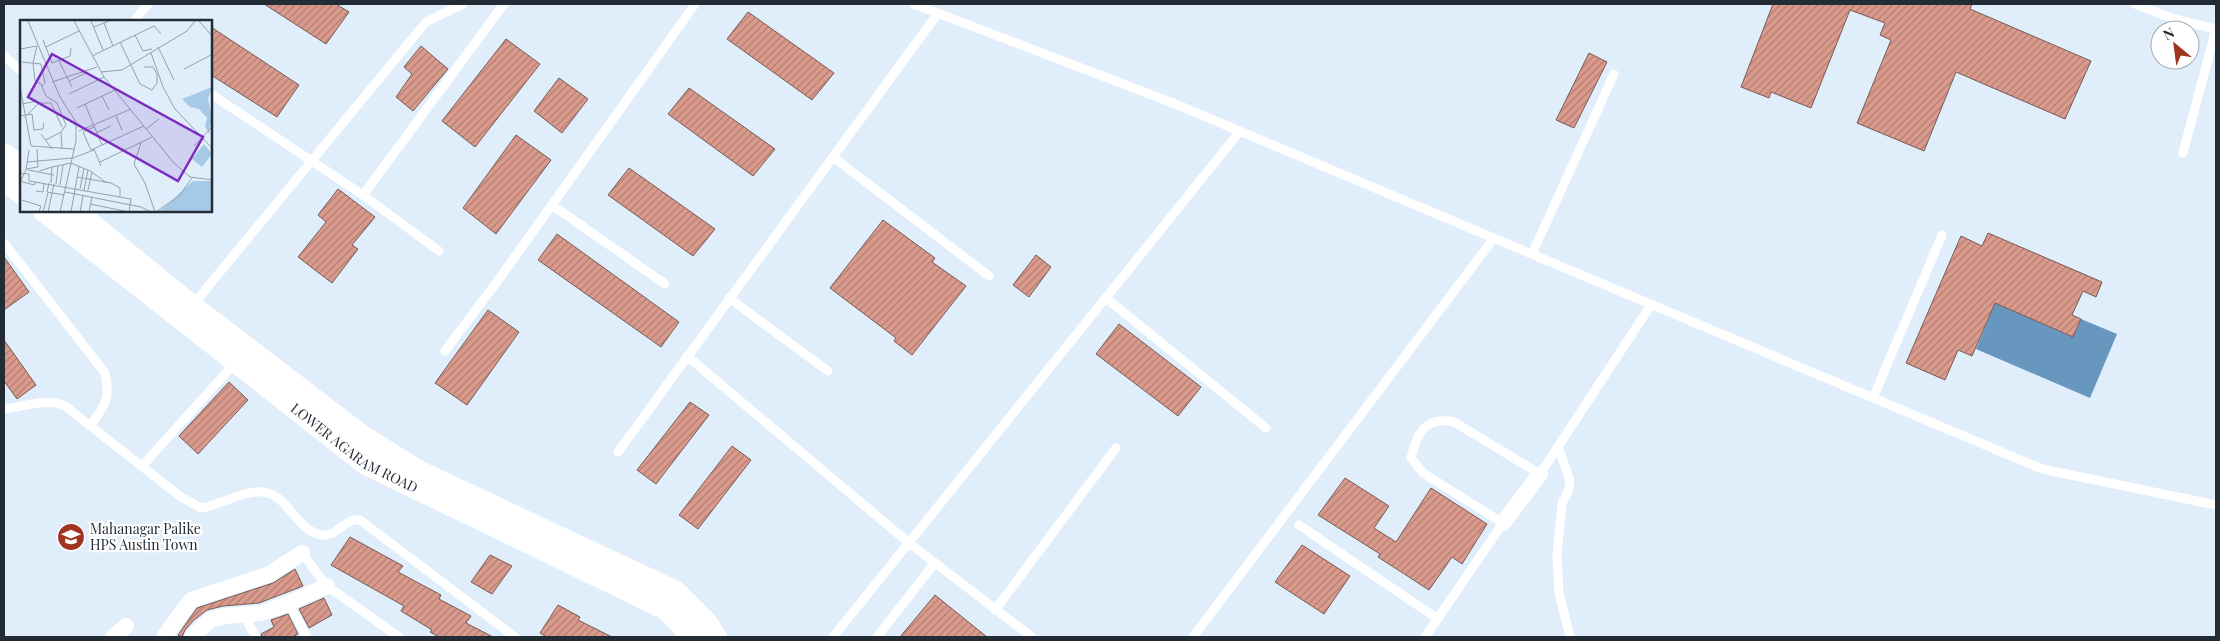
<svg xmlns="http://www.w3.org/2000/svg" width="2220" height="641" font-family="'Playfair Display',serif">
	<defs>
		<pattern id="building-hatch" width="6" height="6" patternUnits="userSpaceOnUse" patternTransform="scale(1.25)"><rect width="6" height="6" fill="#da9a8c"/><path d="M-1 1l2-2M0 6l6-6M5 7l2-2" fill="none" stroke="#b07e73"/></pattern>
	</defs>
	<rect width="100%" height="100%" fill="#e0eefc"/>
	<path fill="#6796bf" d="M1995 303 2073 337 2081 319 2117 334 2090 398 1976 349Z"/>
	<path fill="url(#building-hatch)" stroke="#785a54" d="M264 4H336L349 12 326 44Z
		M1773 4H1972L1970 9 2091 61 2065 119 1956 72 1924 151 1857 123 1891 40 1880 35 1885 23 1850 10 1811 108 1771 92 1769 98 1741 87Z
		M748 12 834 73 812 100 727 39Z
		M211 27 299 85 277 117 211 75Z
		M506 39 540 64 475 147 442 121Z
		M421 46 448 69 413 111 396 97 412 74 404 67Z
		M1589 53 1607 62 1574 128 1556 120Z
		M559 78 588 99 562 133 534 111Z
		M689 88 775 149 753 176 668 114Z
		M516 135 551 160 496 234 463 208Z
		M629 168 715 229 693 256 608 195Z
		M338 189 375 217 352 245 358 249 332 283 298 257 326 222 318 215Z
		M883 220 935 258 932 262 966 286 912 355 894 341 896 338 830 288Z
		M1988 233 2102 282 2096 297 2083 291 2072 315 2081 319 2073 337 1995 303 1972 356 1958 350 1945 380 1906 363 1961 236 1982 246Z
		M557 234 679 322 661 347 538 260Z
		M1036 255 1051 267 1029 297 1013 285Z
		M4 257 29 292 4 310Z
		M488 310 519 332 467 405 435 383Z
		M1119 324 1201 387 1178 416 1096 354Z
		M4 340 36 385 17 399 4 381Z
		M229 382 248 400 198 454 179 436Z
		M690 402 709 415 656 484 637 470Z
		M732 446 751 460 698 529 679 515Z
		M1345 478 1389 506 1374 528 1396 542 1431 488 1487 524 1462 564 1452 557 1429 590 1378 557 1380 554 1318 515Z
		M350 537 403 566 398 572 441 595 439 599 471 616 466 623 493 637H439L430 632 432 630 401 611 404 606 331 565Z
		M1302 545 1350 576 1324 614 1275 582Z
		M490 555 512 566 492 594 471 582Z
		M295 569 303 586 259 603 223 606 207 610 194 620 185 630 182 637 178 635 197 608 273 583Z
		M935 595 987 637H900Z
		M324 598 332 615 309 628 299 609Z
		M558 605 580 617 578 620 612 637H547L540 633Z
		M288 614 298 634 293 637H262L261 634 274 627 271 620Z"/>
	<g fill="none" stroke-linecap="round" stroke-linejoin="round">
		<path stroke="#fff" stroke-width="9" d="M914 4 1173 103 2042 469 2216 505
			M2135 4 2174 19 2216 29
			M134 21 148 4
			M4 56 21 71
			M211 94 363 195 439 251
			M2183 153 2216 29
			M833 157 989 276
			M363 195 504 4
			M552 205 665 284
			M4 243 105 373C111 399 105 405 91 425
			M1532 254 1614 74
			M729 298 828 371
			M1106 298 1266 428
			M192 306 426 22 463 4
			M445 351 502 275 695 4
			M687 356 909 543 1032 637
			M1873 398 1942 235
			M4 409C24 407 46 397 65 406L181 497 201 508C221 505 243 490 264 492 288 495 297 532 322 535 336 537 345 518 360 520L515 637
			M1558 446 1570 481 1568 492 1562 503 1557 556 1559 593 1570 637
			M618 452 938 13
			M142 466 235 363
			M1299 525 1438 619
			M302 553 327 586 399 637
			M289 603 307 637
			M995 610 1116 448
			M243 614 256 637
			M833 637 1240 131
			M877 637 934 564
			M1193 637 1494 238
			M1425 637 1503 523 1423 473 1411 458C1417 433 1425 416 1454 422L1540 474 1651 305"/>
		<path stroke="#fff" stroke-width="16" d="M1503 523 1540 474
			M113 637 126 626
			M164 637 191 600 270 574 302 553
			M192 637 210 620 224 616 261 613 282 606 327 586"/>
		<g stroke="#fff" stroke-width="22">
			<path d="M4 154 21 168"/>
			<path d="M4 179 21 193"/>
			<path id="s1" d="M44 211 366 464 666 609 693 637"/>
			<path d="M75 211 192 306 362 436 420 472 676 592 706 622 716 637"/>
		</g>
	</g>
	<defs>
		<g id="school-disc" transform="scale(1.4375)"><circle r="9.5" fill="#9f3521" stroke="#fff"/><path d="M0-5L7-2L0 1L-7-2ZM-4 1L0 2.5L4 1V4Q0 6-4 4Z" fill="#fff"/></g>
	</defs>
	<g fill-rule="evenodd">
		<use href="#school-disc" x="71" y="537"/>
	</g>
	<g text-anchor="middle" stroke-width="4.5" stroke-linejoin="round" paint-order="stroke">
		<g font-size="14" fill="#232c35" stroke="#fff">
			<text dy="5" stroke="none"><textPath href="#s1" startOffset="391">LOWER AGARAM ROAD</textPath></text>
		</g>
		<g font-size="14" fill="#232c35" stroke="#fff" text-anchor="start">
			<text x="90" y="534">Mahanagar Palike<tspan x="90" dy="16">HPS Austin Town</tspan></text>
		</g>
	</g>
	<g transform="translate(20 20)">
		<rect width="192" height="192" fill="#e0eefc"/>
		<path d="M173 161H192L191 192H139Z" fill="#a6c9e8"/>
		<path d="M192 67 188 79 192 97 189 114 185 106 187 98 179 89 170 87 162 79Z" fill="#a6c9e8"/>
		<path d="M184 124 192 134 182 147 172 139Z" fill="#a6c9e8"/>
		<path fill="none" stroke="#94a0ac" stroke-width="1" d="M8 1 40 77 56 102V121L40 192M54 1 84 57 153 142 170 157 193 160M71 1 83 30M179 1 193 17M84 3 93 26M74 7 89 1M115 15 123 31 132 29M23 20 32 43 50 36 51 28M100 22 120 64 132 70 137 63V54L133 47H124M26 27 59 11M138 27 154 60M0 29 17 26 13 43 15 61 21 64 26 76 37 83 46 105 41 112 42 129M131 33 143 67 155 89 193 129M72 36 134 6 141 14M39 41 52 67M2 42 21 44 25 63 22 66M164 49 193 34M81 52 102 50 167 11 175 1M49 61 68 52M32 62 77 47M0 67 11 126 54 129M49 74 84 57M82 76 89 90M2 84 17 81M65 84 82 125M57 88 95 70M8 94 19 83H31L42 107M0 96 12 94 14 110M96 96 102 110M74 107 63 112 71 130 124 106M126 109 139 99M13 110 23 109 24 103M59 111 111 89M76 113 91 106M21 114 32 129M26 120 41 112M121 123 114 144 125 163 135 192M174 126 193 106M74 129 81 146M53 138 74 130M7 142 52 138M80 142 132 117M32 147 51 143 70 151 87 163M6 149 18 147 17 129M8 150 34 155M19 151 32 147 31 163M0 153 9 154V161L111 179 109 192M57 157 91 163 100 168V177M0 161 14 165 16 162M0 162 6 150 9 130M29 163 27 172 44 175M36 164 38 146M40 165 43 145M60 169 64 148M64 170 68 150M68 170 72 152M16 171 23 172 24 163M45 172 121 187 131 192M2 180 21 186 19 192M70 184 109 192M23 192 28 173M28 192 34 164M51 192 59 147M60 192 63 176M69 192 72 177M136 192 159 176 172 158"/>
		<path fill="#7b2cbf" fill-opacity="0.15" stroke="#7b2cbf" stroke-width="2.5" d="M32 34 183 117 158 161 8 77Z"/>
		<rect width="192" height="192" fill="none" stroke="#232c35" stroke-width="2.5"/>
	</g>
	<rect width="2220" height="641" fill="none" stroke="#232c35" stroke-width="10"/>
	<g transform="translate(2175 45) rotate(331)"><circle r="24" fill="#ffffff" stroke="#a7abae"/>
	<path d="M0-4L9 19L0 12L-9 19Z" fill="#9f3521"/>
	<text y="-8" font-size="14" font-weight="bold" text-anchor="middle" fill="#232c35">N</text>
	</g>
</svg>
